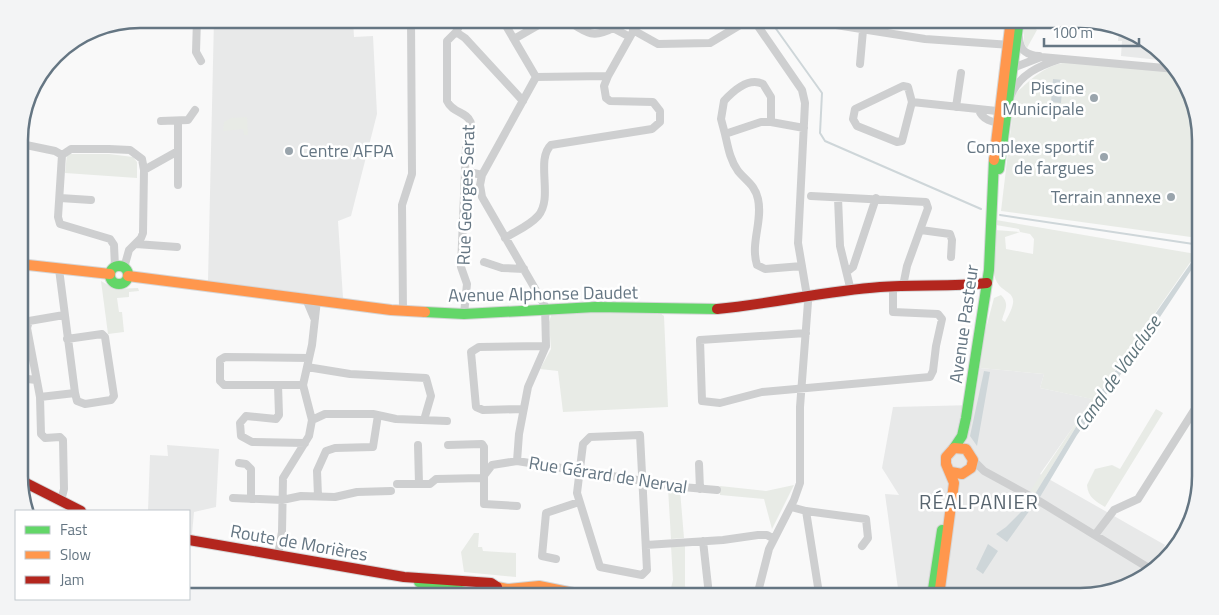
<svg xmlns="http://www.w3.org/2000/svg" width="1219" height="615" font-family="'Titillium Web',sans-serif">
	<rect width="100%" height="100%" fill="#f9f9f9"/>
	<path fill="#e8e9e9" d="M214 19H353L354 37 373 36 377 114 351 216 338 221 343 298 208 281Z
		M1119 28 1133 31 1169 61 1121 56 1122 41H1118Z
		M980 368 1044 374 1040 388 1093 399 1040 474 1165 545 1153 566 1139 576 1083 596H899L885 494 899 495 882 468 893 407 974 405Z
		M167 445 219 449 216 507 194 512 192 534 189 533V511H148L150 455 168 456Z"/>
	<path fill="#e8ebe6" fill-rule="evenodd" d="M1023 19 1037 30 1027 48 1024 43Z
		M1068 62 1178 72 1199 124 1198 238 1001 211 1015 94C1031 79 1045 65 1068 62Z
		M247 117 248 135H244L243 129 223 131 224 122 231 118Z
		M67 154H109L133 157 137 162V178L65 173Z
		M996 220 1196 254 1076 427 1035 494 1030 491 1092 399 1040 388 1044 374 980 368 985 332 994 298 1001 295C1010 304 1005 309 1002 320L1005 322C1027 284 998 300 994 273 992 260 995 244 995 230L1020 232 1019 229 996 225ZM1020 232 1030 234 1034 239 1033 254 1006 249 1005 237Z
		M101 281 115 289 138 288 139 291 129 292V297L117 298 119 312H122L124 332 108 334Z
		M659 312 664 316 668 407 563 412 558 371 540 369 551 349 549 322 552 313Z
		M1156 409 1163 413 1105 507C1095 501 1088 497 1087 485L1095 469 1112 465 1120 469Z
		M794 485 772 529 764 499 720 495V486L766 491Z
		M668 488 680 490 684 538 671 539Z
		M474 533H479L478 547H482L483 551 516 553V577L464 572 461 552Z
		M685 545V586L689 596H669L673 580 671 546Z"/>
	<path fill="#ced6d9" d="M1053 79 1063 80 1061 103 1051 102Z
		M1200 250V257L1136 353 1077 435 1040 497 1035 494 1076 427Z
		M984 371 990 372 977 446 970 436Z
		M1032 501 1035 503 1007 542 996 534 1006 527Z
		M988 544 998 551 983 574 976 569Z"/>
	<g fill="none" stroke-linecap="round" stroke-linejoin="round">
		<path stroke="#ced6d9" stroke-width="2" d="M769 19 822 93 820 133 825 141 981 209
			M1000 215 1200 245"/>
		<g stroke="#d5d6d7" stroke-width="12">
			<path id="fast" d="M999 169 1019 19
				M110 275a9 9 0 1 1 18 0a9 9 0 1 1-18 0Z
				M425 312 464 314 595 307 717 309
				M954 448 962 436 966 418 989 270 994 160
				M419 582 465 592 472 596
				M522 596 552 592
				M932 596 942 530"/>
		</g>
		<g stroke="#d5d6d7" stroke-width="12">
			<path id="slow" d="M994 160 1011 19
				M19 264 110 274
				M128 276 391 310 425 312
				M497 587 507 589 539 586 588 596
				M939 596 954 483 946 464V457L954 448 966 449 973 460 971 468 962 474 951 472"/>
		</g>
		<g stroke="#d5d6d7" stroke-width="12">
			<path id="jam" d="M717 309C771 304 825 291 880 287 916 284 951 287 987 283
				M20 480 81 511
				M189 540 404 577 491 583 497 587 500 596"/>
		</g>
		<path stroke="#cecfd0" stroke-width="8" d="M197 19 196 52 201 61
			M463 19 456 32 447 41V101C455 119 483 107 466 148L461 267 467 284 464 314
			M502 19 536 77
			M565 19C584 31 591 40 613 28L630 37
			M753 19 802 90 805 103 798 243 808 302 800 407V483L794 500 769 549 757 596
			M817 22 925 39 1011 45
			M633 30 658 44 710 43 750 19
			M456 32 465 38 523 101
			M1019 38C1020 51 1027 55 1039 56
			M514 39 549 19
			M860 64 864 19
			M1010 69 1041 57 1176 69
			M1011 95C1020 74 1039 66 1060 59
			M912 102 902 141 897 142 857 126 853 119 855 109 903 86 908 87 912 102 997 111 1002 115
			M956 107 961 73
			M979 110C982 119 993 124 1001 121
			M161 121 188 120 195 110
			M21 124 22 140 26 145 55 151 62 155 58 217 60 224 110 239 114 245 115 267
			M725 134 721 119 724 101C734 90 749 77 763 84L771 97V122
			M62 155 71 149H109L130 150 142 159 144 170
			M465 171 482 175
			M178 185V151
			M811 196 926 202 928 208 907 266 903 286
			M60 198 91 200
			M838 198 840 246 851 291
			M921 230 950 234 952 240 951 257
			M505 238C516 231 529 226 538 216 554 198 535 160 551 145L652 129 660 122V111L653 102 610 101 606 98 604 86 608 76
			M136 244 177 247
			M484 262 502 268 524 269
			M802 266 765 269 757 265C750 243 763 221 758 199 755 185 746 181 738 171 730 160 728 147 725 134L761 122H771L804 128
			M124 268 129 250 141 238 143 233 144 170 178 151V122
			M59 269 75 393 77 401 85 404 111 400 114 396 105 337 102 334 67 339
			M848 271 853 267 876 198
			M306 299 314 318
			M403 311 402 205 412 174 411 19
			M64 315 29 321 27 328 40 397 75 393
			M806 333 700 340 702 401 720 403 762 392 930 377 933 371 936 346 942 319 938 314 893 312V286
			M307 367 350 374 426 378 431 396 424 420
			M20 378 36 380
			M278 385 279 415 276 419 246 416 240 423 241 436 252 442 305 443
			M303 385H224L220 381V360L225 357 309 358
			M40 397 41 434 45 438 60 437 63 440 64 489 61 501
			M523 409 483 410 476 407 471 352 479 347 546 346
			M312 420 325 414H373L396 419 447 421
			M640 435 647 570 642 575 600 567 577 493 583 444 590 437Z
			M418 445 419 484
			M448 445 482 444 484 447V504L517 506
			M973 460 984 471 1039 501 1152 570
			M517 461 519 434 528 387 546 346 545 306 482 197 480 185 482 175 536 77 608 76 640 19
			M239 463 246 464 251 469V499
			M699 464 700 489
			M397 484H430L436 479 482 478 492 465 517 461 682 487 717 490
			M318 496 317 471 326 451 335 448 373 447 378 415
			M233 498 282 500 301 496 335 497 357 492 391 491
			M791 507 806 511 866 519 868 538 862 546
			M806 511 818 587 815 596
			M1095 535 1114 510 1138 499 1200 401
			M703 541 708 586
			M646 545 723 540 758 535H767L774 539
			M278 555 282 532 283 478 309 436 312 420 303 385 312 345 317 300
			M556 559 542 556 546 513 579 502
			M759 590 783 596"/>
		<use href="#fast" stroke="#63d668" stroke-width="10"/>
		<use href="#slow" stroke="#ff974d" stroke-width="10"/>
		<use href="#jam" stroke="#b3261e" stroke-width="10"/>
	</g>
	<g fill="#99a4ac" stroke="#fff" stroke-width="2">
		<circle cx="1094" cy="98" r="5"/>
		<circle cx="289" cy="151" r="5"/>
		<circle cx="1104" cy="157" r="5"/>
		<circle cx="1171" cy="197" r="5"/>
	</g>
	<g text-anchor="middle" stroke-width="5" stroke-linejoin="round" paint-order="stroke">
		<g font-size="18" fill="#657683" stroke="#fff" text-anchor="end">
			<text x="1084" y="94">Piscine<tspan x="1084" dy="21">Municipale</tspan></text>
			<text x="1094" y="153">Complexe sportif<tspan x="1094" dy="21">de fargues</tspan></text>
			<text x="299" y="157" text-anchor="start">Centre AFPA</text>
			<text x="1161" y="203">Terrain annexe</text>
		</g>
		<g font-size="18" fill="#657683" stroke="#fff">
			<text transform="translate(466 195) rotate(-88)" y="6">Rue Georges Serat</text>
			<text transform="translate(543 294) rotate(-1)" y="6">Avenue Alphonse Daudet</text>
			<text transform="translate(964 324) rotate(-82)" y="6">Avenue Pasteur</text>
			<text transform="translate(608 475) rotate(9)" y="6">Rue Gérard de Nerval</text>
			<text transform="translate(299 543) rotate(10)" y="6">Route de Morières</text>
		</g>
		<g font-size="19" font-style="italic" fill="#60757c" stroke="#fff">
			<text transform="translate(1117 373) rotate(-55)" y="7">Canal de Vaucluse</text>
		</g>
		<g font-size="20" letter-spacing="1" fill="#57646e" stroke="#fff">
			<text x="979" y="509">RÉALPANIER</text>
		</g>
	</g>
	<path d="M0 0H1219V615H0ZM140 28H1080A112 112 0 0 1 1192 140V476A112 112 0 0 1 1080 588H140A112 112 0 0 1 28 476V140A112 112 0 0 1 140 28Z" fill="#f3f4f5" fill-rule="evenodd"/>
	<path fill="none" stroke="#657683" stroke-width="2.5" d="M140 28H1080A112 112 0 0 1 1192 140V476A112 112 0 0 1 1080 588H140A112 112 0 0 1 28 476V140A112 112 0 0 1 140 28Z"/>
	<rect x="15" y="510" width="175" height="90" fill="#ffffff" stroke="#c1c8cd"/>
	<rect x="25" y="526" width="25" height="8" fill="#63d668" stroke="#c1c8cd"/>
	<text x="60" y="535" font-size="15" fill="#657683">Fast</text>
	<rect x="25" y="551" width="25" height="8" fill="#ff974d" stroke="#c1c8cd"/>
	<text x="60" y="560" font-size="15" fill="#657683">Slow</text>
	<rect x="25" y="576" width="25" height="8" fill="#b3261e" stroke="#c1c8cd"/>
	<text x="60" y="585" font-size="15" fill="#657683">Jam</text>
	<path d="M1044 38v8h95v-8" fill="none" stroke="#657683" stroke-width="2.5"/>
	<text x="1052" y="38" font-size="15" fill="#657683" stroke="#ffffff" stroke-width="4" paint-order="stroke">100 m</text>
</svg>
